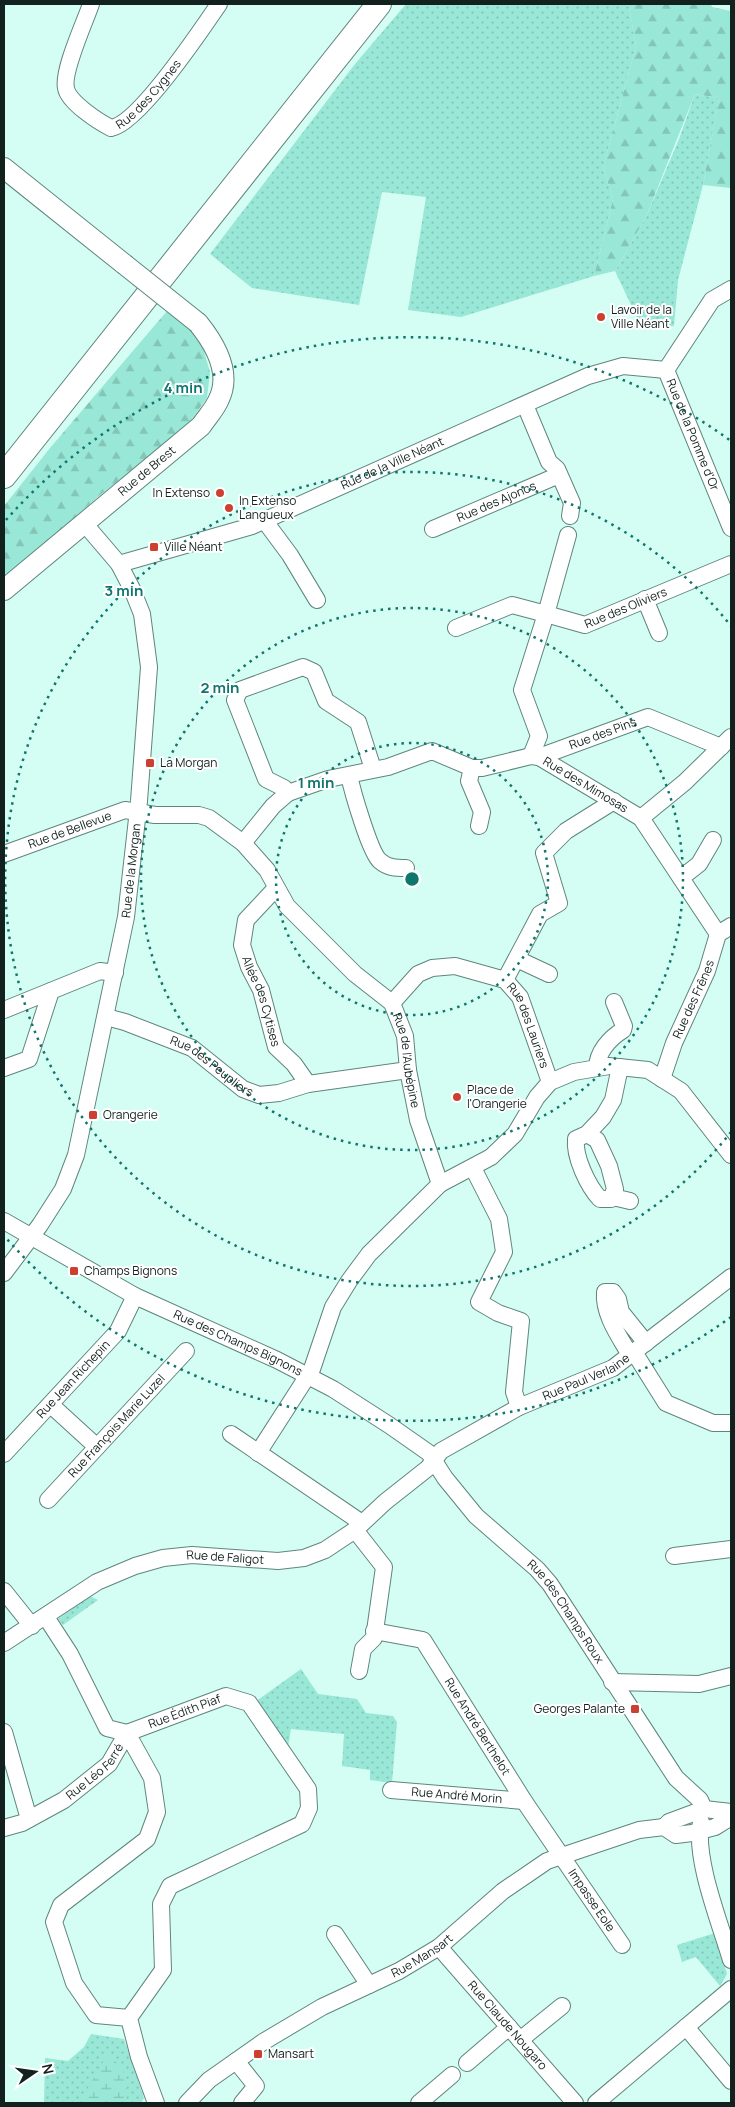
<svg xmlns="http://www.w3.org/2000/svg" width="735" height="2107" font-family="Manrope,sans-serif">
	<defs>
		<pattern id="grass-dots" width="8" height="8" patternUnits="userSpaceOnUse" patternTransform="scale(1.25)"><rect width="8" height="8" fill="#99e7d6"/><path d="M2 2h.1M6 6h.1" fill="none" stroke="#83c6b7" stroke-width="1.8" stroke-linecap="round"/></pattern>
		<pattern id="forest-firs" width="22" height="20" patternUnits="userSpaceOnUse" patternTransform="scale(1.25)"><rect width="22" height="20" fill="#99e7d6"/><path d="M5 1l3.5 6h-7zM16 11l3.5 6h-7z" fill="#83c6b7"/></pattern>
		<pattern id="wetland-marsh" width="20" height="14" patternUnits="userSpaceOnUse" patternTransform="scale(1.25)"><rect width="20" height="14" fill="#99e7d6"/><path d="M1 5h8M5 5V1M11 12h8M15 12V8" fill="none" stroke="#83c6b7"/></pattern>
	</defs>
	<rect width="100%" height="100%" fill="#d4fef4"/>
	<path fill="url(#grass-dots)" d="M406 4H626L629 7 636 46 603 168 613 199 594 276 461 317 408 310 426 197 382 192 359 305 252 288 210 254 355 64Z
		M695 94 719 98 703 185 678 280 674 326 643 330 615 271 646 217 679 139Z
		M90 1596 98 1600 63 1625 58 1619Z
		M301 1669 318 1694 357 1699 366 1713 393 1716 397 1722 392 1783 370 1780V1770L342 1766 344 1734 291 1729 288 1747 255 1702Z
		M715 1933 727 1974 720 1986 696 1957 682 1962 677 1945Z
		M91 2034 124 2039 144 2098 141 2103H44L45 2058 68 2061 84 2047Z"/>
	<path fill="url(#forest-firs)" d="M626 4H711L712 7 731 11V188L703 185 719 98 695 94 646 217 615 271 594 276 613 199 603 168 636 46 629 7Z
		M167 311 189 327 203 348 210 372 207 398 187 426 100 495 4 579V506L50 448Z"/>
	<path fill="url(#wetland-marsh)" d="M108 2054C123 2067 135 2086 120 2103H79Z"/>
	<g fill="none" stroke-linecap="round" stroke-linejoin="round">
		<g stroke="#5f857d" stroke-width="18">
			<g id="minor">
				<path id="s1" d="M91 4C85 22 62 71 66 88 68 102 99 122 111 128 138 124 202 29 219 4"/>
				<path id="s2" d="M666 370 731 528"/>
				<path d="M666 370 712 300 731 289"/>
				<path d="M525 405 549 462 557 469 572 503 570 516"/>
				<path d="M264 520 290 555 317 600"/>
				<path id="s3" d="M433 529 559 475"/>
				<path id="s4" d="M119 564 252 526 588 376 623 366 666 370"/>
				<path d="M645 599 659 633"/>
				<path d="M456 628 512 605 546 614 568 535"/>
				<path id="s5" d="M531 756 539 736 522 690 546 614 585 625 731 564"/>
				<path id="s6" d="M539 757 648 717 721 747"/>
				<path d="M472 768 469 781 482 812 479 826"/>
				<path d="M349 775C352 790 370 853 380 861 388 868 396 868 406 868"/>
				<path d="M288 793 284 788 266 779 235 700 240 690 303 667 314 672 326 701 358 722 373 769"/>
				<path d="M641 818 685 782 731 737"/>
				<path id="s7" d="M243 843 273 806 288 793 328 779 388 767 432 751 472 768H482L531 756 539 757 641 818 718 934"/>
				<path id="s8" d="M4 854 125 810 155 815H199L209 818 243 843 267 870 287 906 355 974 392 1003 405 1036 408 1070 418 1120 440 1184 369 1254 349 1281 333 1307 312 1369 258 1453"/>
				<path d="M681 878 699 864 713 840"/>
				<path id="s9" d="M276 888 246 920 242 945 249 967 261 990 276 1047 294 1064 308 1084"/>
				<path d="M517 959 549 974"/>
				<path d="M505 980 540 914 559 903 544 853 566 831 614 801"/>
				<path id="s10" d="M392 1003 418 974 432 968 455 966 505 980 520 997 550 1082"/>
				<path d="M4 1010 100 971 115 973"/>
				<path id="s11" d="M106 1017 125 1022 192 1048 243 1089 259 1095 279 1093 308 1084 408 1070"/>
				<path d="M4 1068 29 1059 51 991"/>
				<path d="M597 1068C597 1052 610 1038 623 1030L624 1026 614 1002"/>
				<path id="s12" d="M662 1079 674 1043 707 971 718 934 731 926"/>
				<path d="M587 1134 576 1139C574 1157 588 1186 600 1199H611L615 1189 609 1166 597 1140 587 1134 603 1117 613 1100 620 1067"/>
				<path d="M473 1168 499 1219 504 1252 479 1302 498 1313 521 1321 514 1392 519 1407"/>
				<path d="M440 1184 491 1157 515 1134 537 1097 550 1082 574 1072 609 1066 648 1070 681 1091 731 1155"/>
				<path d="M613 1197 630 1201"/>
				<path id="s13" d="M4 1221 135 1296 277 1360 333 1389 389 1425 429 1453 445 1478 476 1516 537 1569 550 1584 676 1778 700 1800 704 1809"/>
				<path id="s14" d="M4 1273 40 1225 63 1189 76 1155 126 917 139 801 149 667 142 614 132 589 119 564 84 523"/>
				<path d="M634 1352 666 1403 713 1423H731"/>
				<path d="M630 1355C619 1336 603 1314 605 1292H613L618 1299 621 1312 646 1343"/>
				<path d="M51 1405 97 1447"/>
				<path d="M231 1434 362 1523"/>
				<path id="s15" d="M4 1454 118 1331 135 1296"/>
				<path id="s16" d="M48 1500 186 1351"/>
				<path d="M355 1530 384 1567 374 1638 363 1649 359 1671"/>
				<path d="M674 1556 731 1549"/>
				<path d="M4 1591 32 1626"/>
				<path id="s17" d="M374 1631 423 1640 524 1801 622 1945"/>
				<path id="s18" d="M4 1643 97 1582 135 1566 163 1558 192 1555 278 1561 304 1558 325 1550 355 1530 385 1502 428 1468 441 1451 519 1407 613 1368 731 1277"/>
				<path d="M612 1682 699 1684 731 1676"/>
				<path d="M4 1732 29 1819"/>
				<path id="s19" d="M391 1790 524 1801"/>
				<path d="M701 1822C694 1859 720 1923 731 1960"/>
				<path d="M664 1827 669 1822 704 1809 731 1812"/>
				<path id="s20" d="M4 1828 22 1823 64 1800 109 1764 127 1733 107 1728 70 1654 46 1617"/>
				<path d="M335 1934 369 1985"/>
				<path id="s21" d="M439 1947 575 2103"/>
				<path id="s22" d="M129 2018 96 2015 74 1983 54 1922 61 1905 147 1839 157 1812 152 1778 127 1733 226 1696 249 1703 308 1789 309 1808 302 1824 170 1886 161 1904 163 1970 129 2018 139 2057 156 2103"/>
				<path d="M686 2027 731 2081"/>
				<path d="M520 2040 562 2006"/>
				<path d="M236 2061 256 2086 242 2103"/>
				<path d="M467 2063 509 2027"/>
				<path id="s23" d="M187 2103 209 2080 263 2042 322 2007 399 1971 439 1947 503 1891 547 1861 639 1830 664 1827 676 1835 692 1833 715 1827 731 1817"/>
				<path d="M419 2103 452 2075"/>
				<path d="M596 2103 731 1989"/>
			</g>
		</g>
		<g stroke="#5f857d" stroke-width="22">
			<g id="major">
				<path d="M4 168 124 264"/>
				<path id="s24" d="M4 590 201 426C207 417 215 409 219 399 232 372 215 344 198 323"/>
			</g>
		</g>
		<g stroke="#5f857d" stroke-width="26">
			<path id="highway" d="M4 476 379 4"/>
		</g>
		<use href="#minor" stroke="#fff" stroke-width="16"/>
		<use href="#major" stroke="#fff" stroke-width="20"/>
		<use href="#highway" stroke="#fff" stroke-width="24"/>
		<g stroke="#5f857d" stroke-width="22" stroke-linecap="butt">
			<path id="major-bridge" d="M124 264 198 323"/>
		</g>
		<use href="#major-bridge" stroke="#fff" stroke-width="20"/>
	</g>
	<g fill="none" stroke="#0f766e" stroke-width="2.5" stroke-dasharray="2.5 5">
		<circle cx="412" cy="879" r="136"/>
		<circle cx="412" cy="879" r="271"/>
		<path d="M731 1132A407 407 0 1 1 731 626"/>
		<path d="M731 1317A542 542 0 0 1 6 1238M6 520A542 542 0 0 1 731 441"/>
	</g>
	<g fill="#cc3f31" stroke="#fff" stroke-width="2">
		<circle cx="601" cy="317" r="5"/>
		<circle cx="220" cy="493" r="5"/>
		<circle cx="229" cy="508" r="5"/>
		<rect x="149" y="542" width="10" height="10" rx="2.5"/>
		<rect x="145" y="758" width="10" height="10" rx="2.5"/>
		<circle cx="457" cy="1097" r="5"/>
		<rect x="88" y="1110" width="10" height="10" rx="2.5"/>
		<rect x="69" y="1266" width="10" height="10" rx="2.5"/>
		<rect x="630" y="1704" width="10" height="10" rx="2.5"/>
		<rect x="253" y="2049" width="10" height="10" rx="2.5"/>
	</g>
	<g text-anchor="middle" stroke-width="4" stroke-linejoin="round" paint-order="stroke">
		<g font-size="12" fill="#12211e" stroke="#fff">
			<text dy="4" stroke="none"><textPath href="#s1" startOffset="201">Rue des Cygnes</textPath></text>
			<text dy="4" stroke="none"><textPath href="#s2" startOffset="70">Rue de la Pomme d'Or</textPath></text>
			<text dy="4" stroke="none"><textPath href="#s4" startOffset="292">Rue de la Ville Néant</textPath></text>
			<text dy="4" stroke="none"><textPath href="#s24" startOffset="186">Rue de Brest</textPath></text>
			<text dy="4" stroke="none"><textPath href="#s3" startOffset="69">Rue des Ajoncs</textPath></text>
			<text dy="4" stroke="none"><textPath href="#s5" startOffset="235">Rue des Oliviers</textPath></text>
			<text dy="4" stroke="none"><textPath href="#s6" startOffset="68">Rue des Pins</textPath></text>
			<text dy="4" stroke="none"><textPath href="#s7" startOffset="384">Rue des Mimosas</textPath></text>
			<text dy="4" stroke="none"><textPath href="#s8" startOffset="70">Rue de Bellevue</textPath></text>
			<text dy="4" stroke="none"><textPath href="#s14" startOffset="429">Rue de la Morgan</textPath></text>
			<text dy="4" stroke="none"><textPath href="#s12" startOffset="86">Rue des Frênes</textPath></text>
			<text dy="4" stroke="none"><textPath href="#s9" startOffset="129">Allée des Cytises</textPath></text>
			<text dy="4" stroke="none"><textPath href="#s10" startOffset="181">Rue des Lauriers</textPath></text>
			<text dy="4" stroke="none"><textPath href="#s8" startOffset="536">Rue de l'Aubépine</textPath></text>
			<text dy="4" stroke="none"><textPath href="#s11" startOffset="118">Rue des Peupliers</textPath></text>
			<text dy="4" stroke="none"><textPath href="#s13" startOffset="264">Rue des Champs Bignons</textPath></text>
			<text dy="4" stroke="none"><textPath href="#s18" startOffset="662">Rue Paul Verlaine</textPath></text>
			<text dy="4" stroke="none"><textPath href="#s15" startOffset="102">Rue Jean Richepin</textPath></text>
			<text dy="4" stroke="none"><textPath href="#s16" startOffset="101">Rue François Marie Luzel</textPath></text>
			<text dy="4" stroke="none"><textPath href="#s18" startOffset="244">Rue de Faligot</textPath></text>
			<text dy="4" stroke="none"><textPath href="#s13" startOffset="696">Rue des Champs Roux</textPath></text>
			<text dy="4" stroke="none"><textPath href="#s22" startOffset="439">Rue Édith Piaf</textPath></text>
			<text dy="4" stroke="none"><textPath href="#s17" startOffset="152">Rue André Berthelot</textPath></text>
			<text dy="4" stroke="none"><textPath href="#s20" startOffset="109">Rue Léo Ferré</textPath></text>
			<text dy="4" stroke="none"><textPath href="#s19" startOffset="66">Rue André Morin</textPath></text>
			<text dy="4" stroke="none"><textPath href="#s17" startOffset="360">Impasse Eole</textPath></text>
			<text dy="4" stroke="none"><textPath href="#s23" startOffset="279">Rue Mansart</textPath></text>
			<text dy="4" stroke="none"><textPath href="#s21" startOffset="104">Rue Claude Nougaro</textPath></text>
		</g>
		<g font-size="12" fill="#12211e" stroke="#fff" text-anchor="start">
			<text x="611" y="314">Lavoir de la<tspan x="611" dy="14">Ville Néant</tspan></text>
			<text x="210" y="497" text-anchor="end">In Extenso</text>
			<text x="239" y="505">In Extenso<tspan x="239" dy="14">Langueux</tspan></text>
			<text x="164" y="551">Ville Néant</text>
			<text x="160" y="767">La Morgan</text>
			<text x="467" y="1094">Place de<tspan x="467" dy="14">l'Orangerie</tspan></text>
			<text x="103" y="1119">Orangerie</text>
			<text x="84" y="1275">Champs Bignons</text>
			<text x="625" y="1713" text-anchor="end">Georges Palante</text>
			<text x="268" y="2058">Mansart</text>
		</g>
	</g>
	<circle cx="412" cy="879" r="8" fill="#0f766e" stroke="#fff" stroke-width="2.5"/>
	<g font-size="15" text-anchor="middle" font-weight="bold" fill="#0f766e" stroke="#fff" stroke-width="4" stroke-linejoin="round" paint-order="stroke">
		<text x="183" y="393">4 min</text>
		<text x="124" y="596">3 min</text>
		<text x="220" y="693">2 min</text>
		<text x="316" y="788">1 min</text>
	</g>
	<rect width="735" height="2107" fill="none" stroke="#12211e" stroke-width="10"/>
	<g transform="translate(35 2072) rotate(77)" stroke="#ffffff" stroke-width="4" paint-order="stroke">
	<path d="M0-4L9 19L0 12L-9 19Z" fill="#12211e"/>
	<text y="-8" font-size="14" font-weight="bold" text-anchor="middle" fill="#12211e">N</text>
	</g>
</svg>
